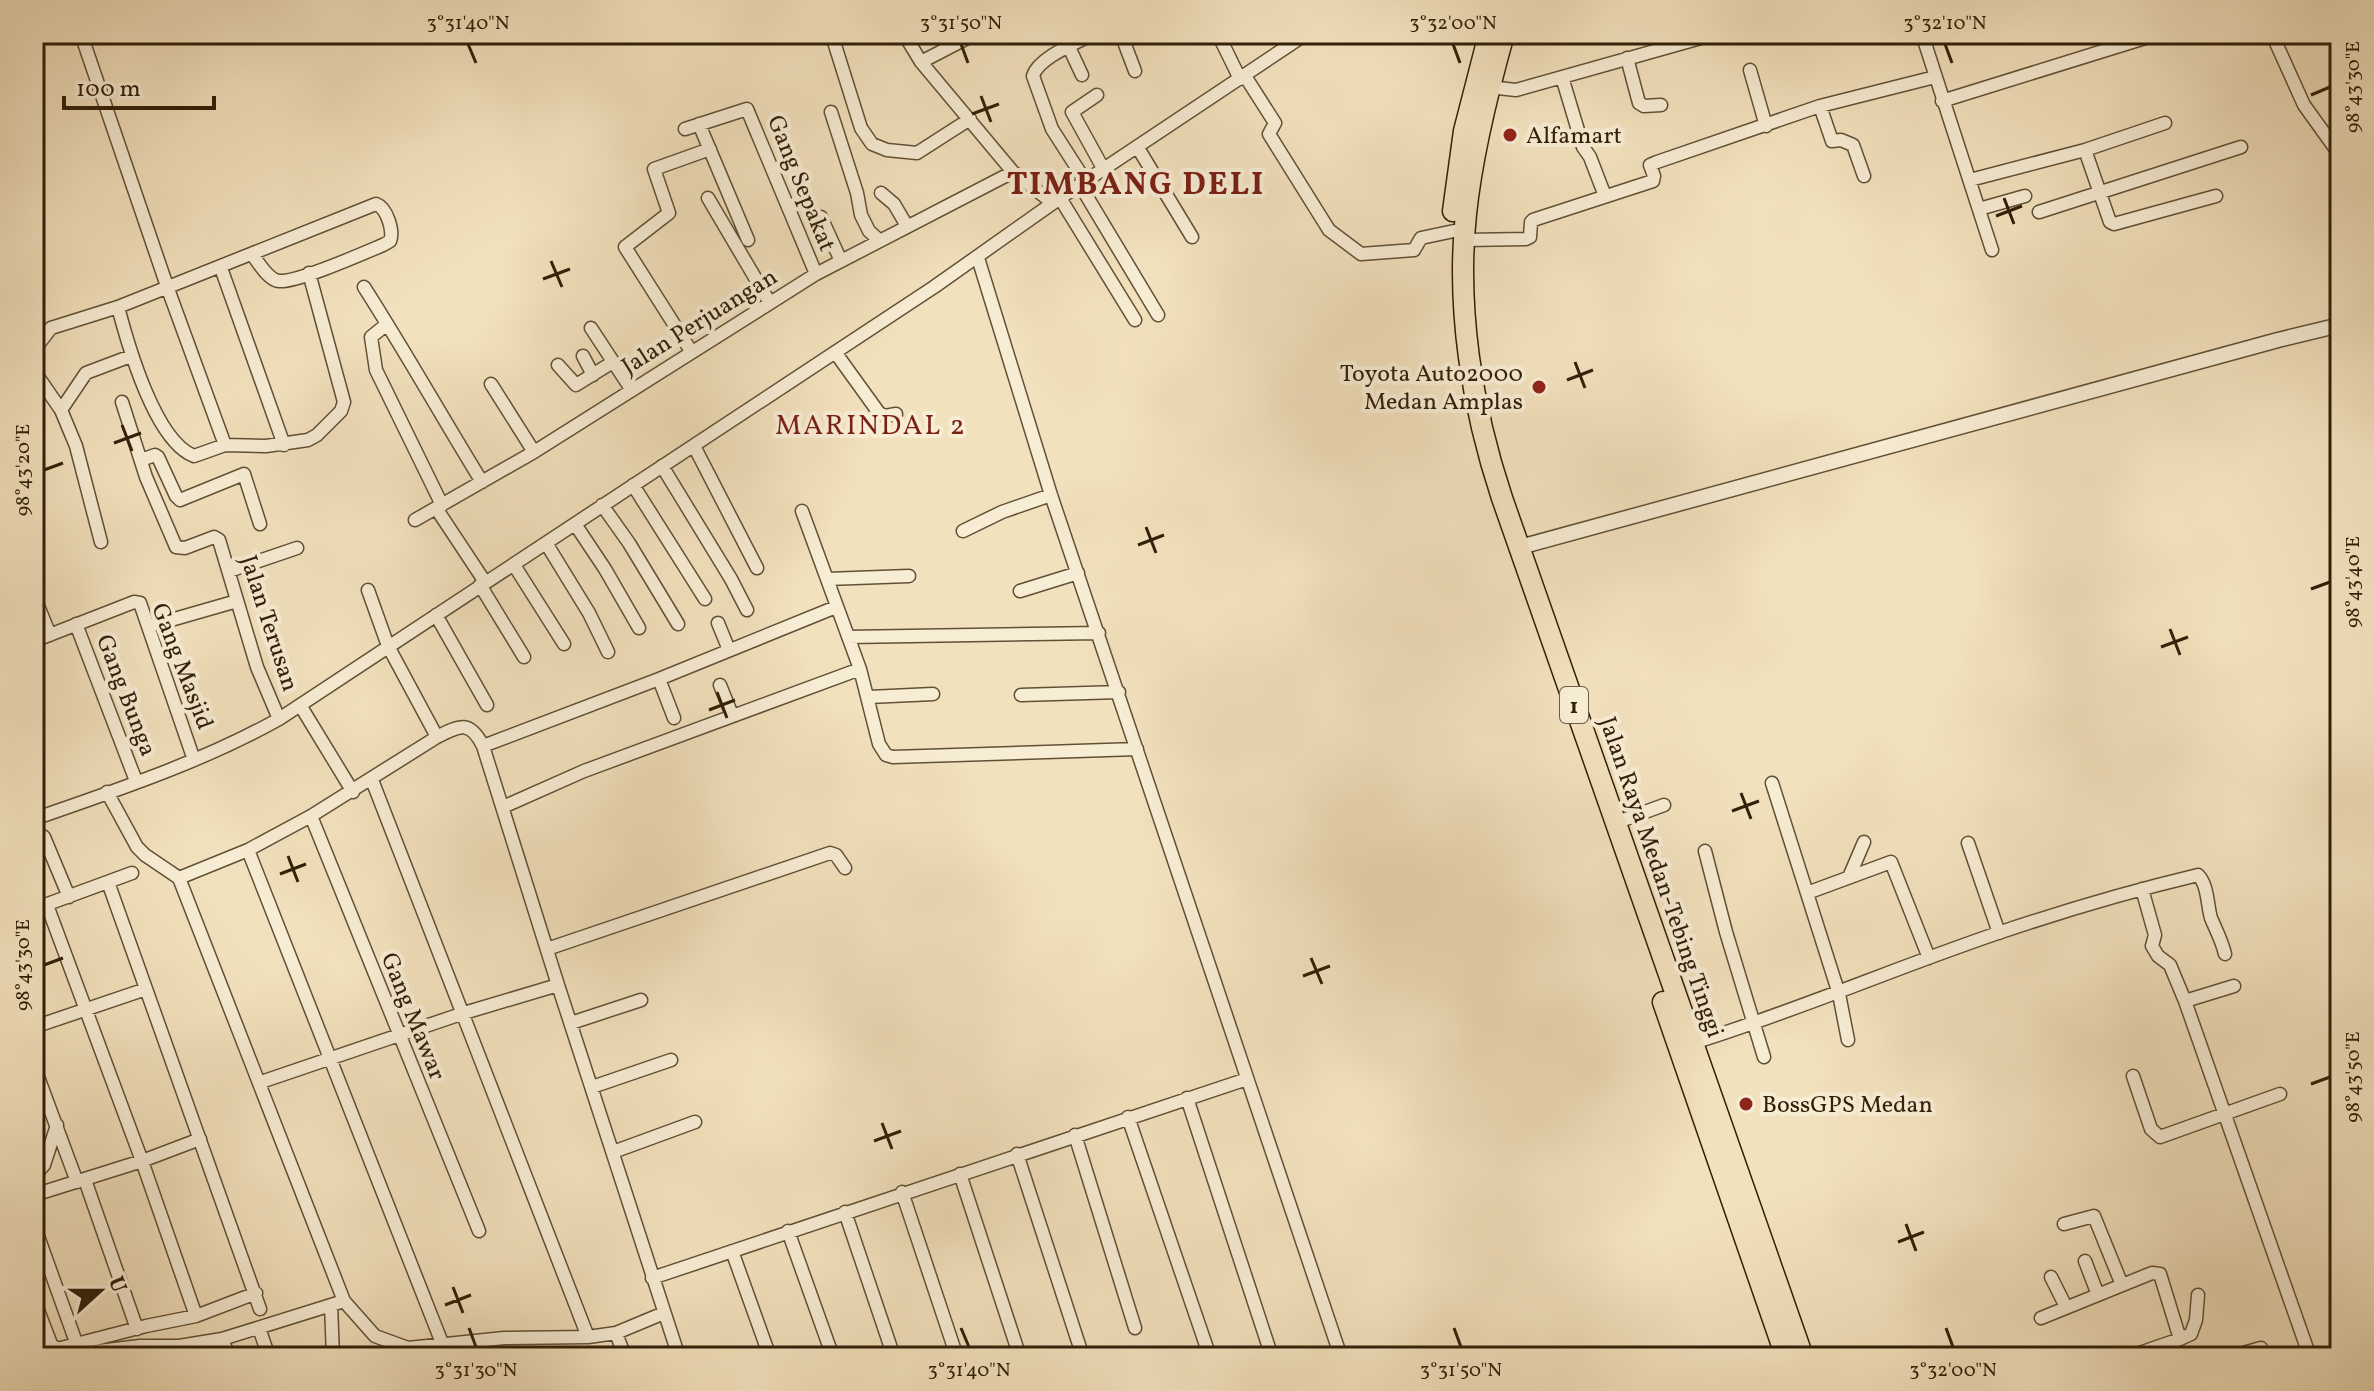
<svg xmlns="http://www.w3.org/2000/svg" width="2374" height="1391" font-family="Vollkorn,serif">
	<rect width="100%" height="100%" fill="#f2e1bd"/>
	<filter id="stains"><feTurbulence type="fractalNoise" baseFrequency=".0025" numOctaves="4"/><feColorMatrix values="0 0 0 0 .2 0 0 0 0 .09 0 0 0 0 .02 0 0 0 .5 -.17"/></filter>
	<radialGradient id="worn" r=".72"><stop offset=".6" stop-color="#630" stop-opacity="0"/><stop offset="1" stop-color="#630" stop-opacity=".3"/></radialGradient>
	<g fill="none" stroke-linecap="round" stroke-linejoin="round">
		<g stroke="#615035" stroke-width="15">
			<path id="minor" d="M81 34 168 289 225 445
				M904 34 921 62 1013 172 1053 203
				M1121 34 1135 71
				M1218 34 1240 79
				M1922 34 1992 250
				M2272 34 2304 105 2340 155
				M834 42 861 128 872 144 887 150 917 153 970 119
				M1069 47 1082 75
				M1627 58 1639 103 1644 106 1661 105
				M921 62 975 34
				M1750 70 1766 126
				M1245 76 1275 123 1269 134 1329 230 1361 254 1414 250 1421 238 1454 231
				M1562 77 1583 147 1590 157 1605 196
				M1489 87 1516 90 1715 34
				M1097 95 1072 112 1104 170
				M1942 101 2145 38
				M1820 106 1832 141 1841 140 1853 145 1864 176
				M831 112 857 193 861 215 869 231 880 241
				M699 124 748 240
				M685 129 747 109 816 274
				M34 138 37 148
				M1138 148 1192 237
				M2085 150 2110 222 2114 224 2216 196
				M1970 180 2085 150 2165 123
				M1086 182 1052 129 1033 76C1038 58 1076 43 1093 34
				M1080 185 1158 315
				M881 193 894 204 907 226
				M708 198 770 303
				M1060 198 1135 320
				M1979 209 2025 196
				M2039 212 2241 147
				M821 217 841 261
				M1465 240 1526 239 1530 237 1531 222 1533 220 1653 181 1654 176 1650 165 1657 162 1820 106 1935 77
				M252 254C258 262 268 280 279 281 296 283 364 253 383 245L390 241C394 231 387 208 376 204L118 307C128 345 155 441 194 456L225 445 266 446 308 440 317 435 341 411 344 402 309 273
				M978 258 1051 495 1341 1357
				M221 268 284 445
				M364 287C405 351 442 417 482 482
				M387 324 371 337 376 370 442 505
				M591 328 631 389
				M34 350 51 328 118 307
				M691 351 625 247 669 213 654 169 710 149
				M835 352 879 413 885 416 896 414
				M583 356 593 375
				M558 365 576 385 613 362
				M34 371 61 410
				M491 384 534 452
				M122 402 146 477 176 547 185 548 214 537 219 540 257 667 279 719
				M694 446 757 568
				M141 460 155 455 158 457 176 496 180 500 244 474 260 524
				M662 466 731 579 747 610
				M633 485 705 599
				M602 505 629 543 678 624
				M436 508 485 582
				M802 511 860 669 879 744 886 755 893 757 1137 749
				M415 520 534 452 816 274 1013 172
				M575 524 605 569 639 628
				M963 531 1002 512 1051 495
				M101 542 76 446 61 410 86 373 131 356
				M546 543 589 613 608 652
				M514 565 564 644
				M229 571 297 548
				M827 579 909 576
				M480 585 524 657
				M368 590 388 646 437 737
				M1020 591 1078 573
				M34 596 50 635
				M436 615 487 705
				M718 623 729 650
				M76 624 136 781
				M150 626 237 601
				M848 637 1099 633
				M34 641 134 602 140 603 194 760
				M659 679 674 718
				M720 685 732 715
				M1021 695 1119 692
				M869 697 933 694
				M300 705 353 792
				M483 746 659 679 836 607
				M372 780 588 1337
				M1772 783 1839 994 1848 1040
				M107 792 137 847 145 855 179 878
				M34 801 41 817
				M503 807 584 771 860 669
				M311 816 479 1231
				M34 819C117 790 202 762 279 719L934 287 1060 198 1306 34
				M1615 823 1664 805
				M34 835H41L44 837 69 897
				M1968 843 1999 933
				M248 850 442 1343
				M1705 851 1726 932 1764 1057
				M1849 877 1864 842
				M108 882 260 1309
				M2142 889 2155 935 2152 946 2158 956 2170 965 2185 1001 2310 1357
				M1807 893 1891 862 1929 958
				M47 905 142 1161 196 1316
				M34 909 132 873
				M547 949 830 853 836 855 845 868
				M2185 1001 2234 986
				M571 1023 641 1000
				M34 1027 146 989
				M1693 1043C1796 1011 1895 968 1998 933 2063 911 2131 891 2198 875 2208 885 2207 904 2211 918 2216 930 2222 941 2225 954
				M34 1066 77 1182
				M2133 1076 2151 1129 2160 1137 2280 1094
				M261 1082 464 1013 558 985
				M592 1087 671 1060
				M1187 1098 1272 1357
				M1128 1117 1210 1357
				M1075 1135 1135 1328
				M613 1152 695 1122
				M1017 1154 1083 1357
				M960 1174 1020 1357
				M34 1176 44 1165 57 1125
				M85 1180 137 1329
				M902 1192 957 1357
				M34 1195 142 1161 200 1139
				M845 1212 894 1357
				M2064 1224 2094 1216 2122 1285
				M34 1225 77 1345
				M788 1231 833 1357
				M732 1251 770 1357
				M2085 1261 2098 1295
				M2051 1277 2066 1307
				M652 1278 1247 1079
				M34 1300 51 1344 57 1349 146 1326 196 1316 256 1293
				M331 1305 333 1357
				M664 1313 616 1333 588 1337 504 1338 408 1348 375 1336 344 1301 179 878 248 850 311 816 437 737C460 725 470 720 483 746L558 985 679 1357
				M2041 1318 2152 1273 2160 1274 2180 1339 2128 1357
				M259 1328 269 1357
				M616 1333 625 1357
				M222 1339 229 1357
				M2180 1339 2191 1334 2196 1320 2198 1295
				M2236 1355 2261 1348
				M81 1357 99 1351 140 1346H179L222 1339 344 1301
				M2201 1357 2218 1354 2236 1357"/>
		</g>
		<g stroke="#615035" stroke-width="17">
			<path id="tertiary" d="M1520 547 2278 340 2340 325"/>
		</g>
		<g stroke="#311f08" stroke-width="23">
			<path id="trunk" d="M1504 34C1488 91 1472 155 1466 214 1456 308 1472 408 1502 498L1803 1357
				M1453 211 1464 131 1489 34
				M1663 1002 1786 1357"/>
		</g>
		<use href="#minor" stroke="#f7ecd4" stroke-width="12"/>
		<use href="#tertiary" stroke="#f7ecd4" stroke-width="14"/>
		<use href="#trunk" stroke="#f2e1bd" stroke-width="20"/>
	</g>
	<path fill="none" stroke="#311f08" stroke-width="3" d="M468 44 476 63M961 44 968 63M1453 44 1460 63M1945 44 1952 63M2311 95 2330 87M981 96 991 122M972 114 999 104M2004 198 2014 224M1996 216 2022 206M551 261 562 287M543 279 570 269M1575 362 1585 388M1567 380 1593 370M122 425 132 451M114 443 141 433M44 470 63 463M1146 527 1156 553M1138 545 1164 535M2311 589 2330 582M2170 629 2180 655M2161 647 2188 637M717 692 727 718M709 710 735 700M1741 793 1751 819M1732 811 1759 801M288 856 298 882M280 874 306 864M1311 958 1322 984M44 965 63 958M1303 976 1330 966M2311 1084 2330 1077M882 1123 892 1149M874 1141 901 1131M1906 1224 1916 1251M1898 1242 1924 1232M453 1287 463 1313M445 1305 471 1295M469 1328 476 1347M961 1328 969 1347M1454 1328 1461 1347M1946 1328 1953 1347"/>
	<g fill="#8f2418" stroke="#f7ecd4" stroke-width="3">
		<circle cx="1510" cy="135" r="8"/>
		<circle cx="1539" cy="387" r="8"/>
		<circle cx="1746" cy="1104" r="8"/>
	</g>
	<g text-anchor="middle" stroke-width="8" stroke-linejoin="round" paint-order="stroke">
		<rect fill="#f7ecd4" stroke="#6c5c45" stroke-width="2" x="1560" y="687" width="28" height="36" rx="6"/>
		<g font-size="22" font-weight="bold" fill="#311f08">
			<text x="1574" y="713">1</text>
		</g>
		<g font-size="24" fill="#311f08" stroke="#f7ecd4" text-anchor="start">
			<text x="1526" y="143">Alfamart</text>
			<text x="1523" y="381" text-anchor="end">Toyota Auto2000<tspan x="1523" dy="28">Medan Amplas</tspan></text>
			<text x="1762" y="1112">BossGPS Medan</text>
		</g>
		<g font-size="24" fill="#311f08" stroke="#f7ecd4">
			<text transform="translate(802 183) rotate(68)" y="8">Gang Sepakat</text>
			<text transform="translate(699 321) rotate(-32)" y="8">Jalan Perjuangan</text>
			<text transform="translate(270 623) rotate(72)" y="8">Jalan Terusan</text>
			<text transform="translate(183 666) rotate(69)" y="8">Gang Masjid</text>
			<text transform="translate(127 695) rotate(69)" y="8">Gang Bunga</text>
			<text transform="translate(1662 877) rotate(71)" y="8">Jalan Raya Medan-Tebing Tinggi</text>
			<text transform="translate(414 1016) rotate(68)" y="8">Gang Mawar</text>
		</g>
		<g font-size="28" letter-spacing="2" fill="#7a1f14" stroke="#f7ecd4">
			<text x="871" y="434">MARINDAL 2</text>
		</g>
		<g font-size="32" font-weight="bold" letter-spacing="2" fill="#7a1f14" stroke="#f7ecd4">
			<text x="1136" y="194">TIMBANG DELI</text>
		</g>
	</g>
	<rect width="2374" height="1391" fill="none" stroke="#f2e1bd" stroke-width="88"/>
	<g transform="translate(100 1291) rotate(69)" stroke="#f7ecd4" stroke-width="6" paint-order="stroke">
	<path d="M0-6L14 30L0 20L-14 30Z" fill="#311f08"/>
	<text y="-12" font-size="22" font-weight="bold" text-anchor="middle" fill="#311f08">U</text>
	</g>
	<path d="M64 96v12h150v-12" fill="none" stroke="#311f08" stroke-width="4"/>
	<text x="76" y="96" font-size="24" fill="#311f08" stroke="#f7ecd4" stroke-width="6" paint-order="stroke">100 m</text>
	<rect x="44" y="44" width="2286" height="1303" fill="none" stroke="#311f08" stroke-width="3"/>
	<g font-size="20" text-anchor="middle" fill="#311f08">
		<text x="468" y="29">3°31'40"N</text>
		<text x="961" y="29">3°31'50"N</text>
		<text x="1453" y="29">3°32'00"N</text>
		<text x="1945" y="29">3°32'10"N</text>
		<text transform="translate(2352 87) rotate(-90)" y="7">98°43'30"E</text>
		<text transform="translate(22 470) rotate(-90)" y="7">98°43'20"E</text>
		<text transform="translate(2352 582) rotate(-90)" y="7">98°43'40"E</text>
		<text transform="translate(22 965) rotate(-90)" y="7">98°43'30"E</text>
		<text transform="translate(2352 1077) rotate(-90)" y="7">98°43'50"E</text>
		<text x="476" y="1376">3°31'30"N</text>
		<text x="969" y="1376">3°31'40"N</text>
		<text x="1461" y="1376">3°31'50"N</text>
		<text x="1953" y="1376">3°32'00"N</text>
	</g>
	<rect width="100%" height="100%" filter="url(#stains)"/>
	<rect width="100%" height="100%" fill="url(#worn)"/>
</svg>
